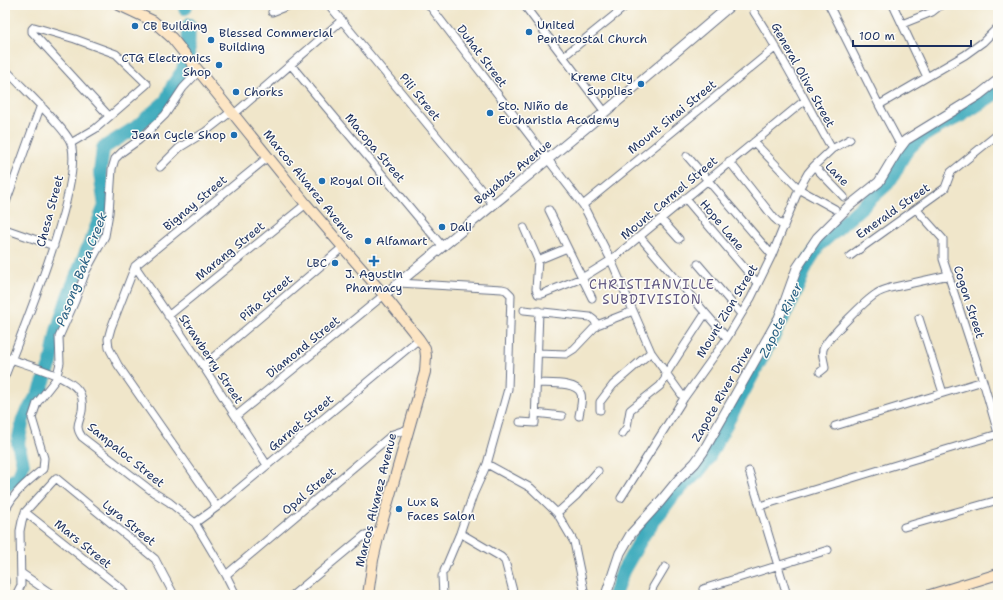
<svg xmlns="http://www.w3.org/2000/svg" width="1003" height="600" font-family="'Shantell Sans',sans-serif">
	<rect width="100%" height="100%" fill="#fdfcf7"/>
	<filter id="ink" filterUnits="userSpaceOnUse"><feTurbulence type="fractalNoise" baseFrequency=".025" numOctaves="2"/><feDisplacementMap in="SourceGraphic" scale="8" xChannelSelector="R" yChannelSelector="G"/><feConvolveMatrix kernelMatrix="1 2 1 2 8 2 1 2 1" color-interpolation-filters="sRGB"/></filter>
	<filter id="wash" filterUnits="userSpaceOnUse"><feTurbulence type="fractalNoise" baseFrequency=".012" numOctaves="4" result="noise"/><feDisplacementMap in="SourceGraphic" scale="16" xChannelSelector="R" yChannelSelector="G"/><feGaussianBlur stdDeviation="0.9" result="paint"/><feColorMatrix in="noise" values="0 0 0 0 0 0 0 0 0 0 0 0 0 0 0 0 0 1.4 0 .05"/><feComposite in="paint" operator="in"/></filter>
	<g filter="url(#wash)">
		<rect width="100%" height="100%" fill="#f0e6ca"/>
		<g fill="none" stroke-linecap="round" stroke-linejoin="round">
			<path stroke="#3facbd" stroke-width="14" d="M185 8 186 5
				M5 486 19 477 23 464 18 443 23 419 41 389 51 363 57 331 68 297 105 206 100 173 103 148 135 128 166 101 173 85 182 72 188 57 189 25
				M614 595 623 571 644 534 675 493 698 472 707 460 790 305 807 264 819 245 887 184C897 173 899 158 910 147 924 133 942 125 960 116 971 109 983 101 994 94L998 90"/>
		</g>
	</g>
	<g filter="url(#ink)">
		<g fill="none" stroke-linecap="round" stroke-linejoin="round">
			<g stroke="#666f84" stroke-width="9">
				<path id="minor" d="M329 5 493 204
					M429 5 583 205 611 260 651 352 684 398
					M524 5 605 112
					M829 5 879 105 901 146
					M893 5 927 77
					M272 12 290 5
					M754 12C783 56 806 103 832 149
					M902 24 932 12 941 5
					M564 56 627 5
					M291 65 442 246
					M5 69C21 86 38 102 53 119 59 126 66 133 70 141 87 178 21 334 5 376
					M879 105 965 55 983 42 998 27
					M234 114 342 20
					M754 142 799 189 835 209
					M71 143 95 129 147 84 116 54 75 39 34 27 32 29V32L109 116
					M687 156 772 255
					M729 161 774 218 784 227
					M814 166 844 197
					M160 167 179 148 205 132 232 111
					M685 198 758 284
					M5 205 41 105
					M583 205 776 47
					M916 209 943 239V259L983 381 998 433
					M549 210 592 298
					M661 219 679 239
					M524 228 538 260
					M5 229 54 246
					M640 237 727 338
					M567 248 538 260 536 289 538 294H542L582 278 611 260 804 101
					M850 256 945 188 951 172 998 134
					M698 264 741 314
					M135 266 111 328 108 339 109 348 118 365 217 507
					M135 266 203 366 267 465
					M135 266 268 157
					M399 283 502 289 506 290 511 295 508 389 487 464 473 495 460 533 444 571
					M524 310 590 317 594 320 597 325
					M168 316 306 204
					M919 318 943 393
					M538 353 566 354 574 349 597 325 633 311
					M5 357C23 364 67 375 78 390 82 395 83 404 82 411 80 422 74 426 82 437L153 492 169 502 195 523 226 575 236 595
					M203 366 343 247
					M820 372 825 368C825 361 820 354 824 347 829 337 866 300 876 294 880 291 885 290 890 288L949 275
					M537 383C548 384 577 381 581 394 583 400 580 409 579 416
					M600 410V402L613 385 651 352
					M535 413 562 416
					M236 416 384 295
					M520 422 535 423 539 311
					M835 426 983 381
					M622 434 627 427 630 410 660 386 665 379 666 374 705 314
					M487 464 531 488 557 513 574 542 585 595
					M749 471 787 595
					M621 498 684 398 727 338 751 298 772 255 799 189 808 173 814 166 832 149 850 139
					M760 506 998 434
					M5 511C14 492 27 482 43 469L44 458 32 418 37 403 56 379 60 363 59 337 75 301 86 271 105 236 109 213 112 169 115 159 122 152 139 140 165 115 183 88 199 71
					M25 512 122 589 125 595
					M557 513 576 496 598 471
					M195 523 217 507 419 339
					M904 527 998 500
					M460 533 501 557 505 561 514 595
					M21 573 53 595
					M226 575 393 434 408 429
					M442 576 443 595
					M5 580V584
					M703 589 828 550
					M16 595 21 585 20 531 22 521 25 512 56 478 155 559 174 595
					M293 595 365 535 380 530
					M651 595 653 587 665 567"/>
			</g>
			<g stroke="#666f84" stroke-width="11">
				<path id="tertiary" d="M384 295 605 112 731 5
					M606 595 620 553 631 534 660 502 678 480 695 463 703 452 779 318 797 268 817 238 849 206 879 182 897 152 906 140 979 95 998 80"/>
			</g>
			<g stroke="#666f84" stroke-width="12">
				<path id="secondary" d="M119 5 153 21 172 38 306 204 384 295 419 339 425 348 426 356 425 372 380 530 373 560 368 595
					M930 595 998 574"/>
			</g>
			<use href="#minor" stroke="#fff" stroke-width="7"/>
			<use href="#tertiary" stroke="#fff" stroke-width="9"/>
			<use href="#secondary" stroke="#fce5c4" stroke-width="10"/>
		</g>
	</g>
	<g fill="#1f6fb2" stroke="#fdfcf7" stroke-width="1.5">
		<circle cx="135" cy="26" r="4"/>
		<circle cx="529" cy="32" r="4"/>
		<circle cx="211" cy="40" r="4"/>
		<circle cx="219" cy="65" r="4"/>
		<circle cx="641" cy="84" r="4"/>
		<circle cx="236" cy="92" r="4"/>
		<circle cx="490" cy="113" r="4"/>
		<circle cx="234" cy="135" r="4"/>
		<circle cx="322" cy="181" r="4"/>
		<circle cx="442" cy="227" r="4"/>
		<circle cx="368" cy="241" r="4"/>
		<path d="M372 255h4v4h4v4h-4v4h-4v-4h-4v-4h4z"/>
		<circle cx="335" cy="263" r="4"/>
		<circle cx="399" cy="509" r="4"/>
	</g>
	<g text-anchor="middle" stroke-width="3" stroke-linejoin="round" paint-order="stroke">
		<g font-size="12" fill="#1b2f5e" stroke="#fdfcf7" text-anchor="start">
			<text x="537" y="29">United<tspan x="537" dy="14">Pentecostal Church</tspan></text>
			<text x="143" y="30">CB Building</text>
			<text x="219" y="37">Blessed Commercial<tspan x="219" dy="14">Building</tspan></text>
			<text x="211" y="62" text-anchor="end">CTG Electronics<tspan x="211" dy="14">Shop</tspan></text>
			<text x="633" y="81" text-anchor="end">Kreme City<tspan x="633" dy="14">Supplies</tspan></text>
			<text x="244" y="96">Chorks</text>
			<text x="498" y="110">Sto. Niño de<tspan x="498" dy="14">Eucharistia Academy</tspan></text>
			<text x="226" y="139" text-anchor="end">Jean Cycle Shop</text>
			<text x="330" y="185">Royal Oil</text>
			<text x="450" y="231">Dali</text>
			<text x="376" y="245">Alfamart</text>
			<text x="327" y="267" text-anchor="end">LBC</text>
			<text x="374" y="278" text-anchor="middle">J. Agustin<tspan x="374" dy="14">Pharmacy</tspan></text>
			<text x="407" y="506">Lux &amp;<tspan x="407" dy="14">Faces Salon</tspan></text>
		</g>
		<g font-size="12" fill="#1b2f5e" stroke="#fdfcf7">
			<text transform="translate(482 56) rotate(53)" y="4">Duhat Street</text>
			<text transform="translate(803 75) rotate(61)" y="4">General Olive Street</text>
			<text transform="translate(420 97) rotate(51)" y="4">Pili Street</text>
			<text transform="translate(672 117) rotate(-39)" y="4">Mount Sinai Street</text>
			<text transform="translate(375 148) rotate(50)" y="4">Macopa Street</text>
			<text transform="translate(513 172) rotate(-39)" y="4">Bayabas Avenue</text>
			<text transform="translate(837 174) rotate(46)" y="4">Lane</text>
			<text transform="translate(309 185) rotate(51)" y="4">Marcos Alvarez Avenue</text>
			<text transform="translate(669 198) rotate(-40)" y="4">Mount Carmel Street</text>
			<text transform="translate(195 203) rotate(-40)" y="4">Bignay Street</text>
			<text transform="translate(50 211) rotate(-75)" y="4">Chesa Street</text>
			<text transform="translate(893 211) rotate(-35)" y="4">Emerald Street</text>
			<text transform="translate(722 225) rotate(50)" y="4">Hope Lane</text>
			<text transform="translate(230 251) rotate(-39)" y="4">Marang Street</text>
			<text transform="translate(266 298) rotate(-40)" y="4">Piña Street</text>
			<text transform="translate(969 302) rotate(72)" y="4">Cogon Street</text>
			<text transform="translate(727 311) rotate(-59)" y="4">Mount Zion Street</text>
			<text transform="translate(303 347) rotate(-39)" y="4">Diamond Street</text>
			<text transform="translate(211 359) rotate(56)" y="4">Strawberry Street</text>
			<text transform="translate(722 394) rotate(-60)" y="4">Zapote River Drive</text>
			<text transform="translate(301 423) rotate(-40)" y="4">Garnet Street</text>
			<text transform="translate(126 455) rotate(39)" y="4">Sampaloc Street</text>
			<text transform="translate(309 491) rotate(-40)" y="4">Opal Street</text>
			<text transform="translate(376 500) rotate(-76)" y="4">Marcos Alvarez Avenue</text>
			<text transform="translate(129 523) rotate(39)" y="4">Lyra Street</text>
			<text transform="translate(83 544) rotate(39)" y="4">Mars Street</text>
		</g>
		<g font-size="13" font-style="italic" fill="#296184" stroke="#fdfcf7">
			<text transform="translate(81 269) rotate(-69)" y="5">Pasong Baka Creek</text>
			<text transform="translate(780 320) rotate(-64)" y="5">Zapote River</text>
		</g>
		<g font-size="13" letter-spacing="1" fill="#5f5680" stroke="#fdfcf7">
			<text x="652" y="289">CHRISTIANVILLE<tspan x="652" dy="15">SUBDIVISION</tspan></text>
		</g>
	</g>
	<rect width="1003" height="600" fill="none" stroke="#fdfcf7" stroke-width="20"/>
	<path d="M853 40v6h118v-6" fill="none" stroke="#1b2f5e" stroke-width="2"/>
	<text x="859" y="40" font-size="12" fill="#1b2f5e" stroke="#fdfcf7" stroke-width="3" paint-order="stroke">100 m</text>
</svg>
